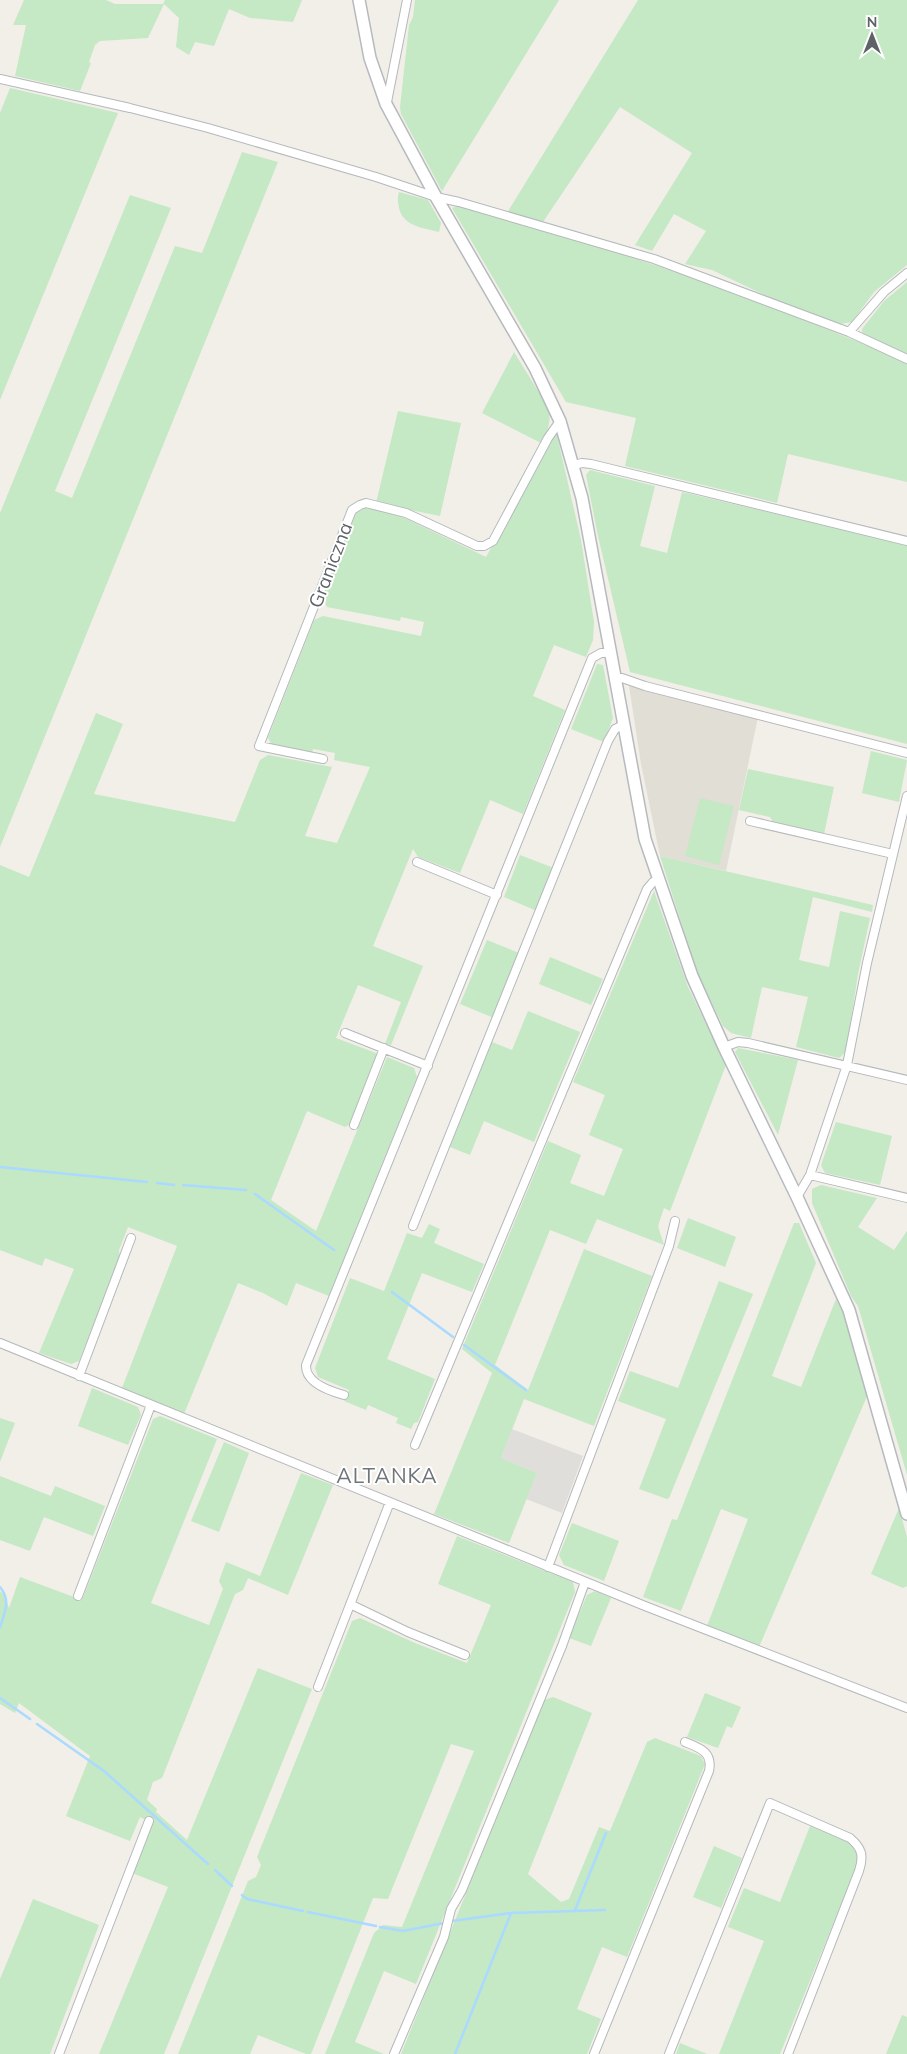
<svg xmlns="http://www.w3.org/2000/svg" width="907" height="2054" font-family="Mulish,sans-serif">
	<rect width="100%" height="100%" fill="#f1efe8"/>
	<path fill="#e0deda" d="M512 1429 583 1456 562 1513 526 1499 537 1473 501 1458Z"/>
	<path fill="#e1ded6" d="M629 686 758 717 726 871 660 856 641 764Z"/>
	<path fill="#c5e8c5" d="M24 0H106L115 4H163L165 0H302L293 22 250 18 229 9 214 46 195 42 189 55 176 47 179 18 164 4 148 38 100 41 95 45 89 62 91 63 80 91 15 76 26 25H13Z
		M415 0H559L442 191 401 114 400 107 409 25 413 17Z
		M638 0H907V265L874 292 852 322 840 324 790 307 712 270 685 264 706 231 674 214 652 251 635 245 692 153 620 107 543 222 507 213Z
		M10 88 118 113 0 400V113Z
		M242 152 278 162 0 847V513L130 195 171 208 55 491 72 498 175 246 202 253Z
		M399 192 428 200 441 223 439 232C423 228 403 226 399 208 398 202 397 199 399 192Z
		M457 206C492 211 528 226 562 236 681 270 793 315 907 362V482L788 454 777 503 625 466 636 418 566 402 452 208Z
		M907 282V356L863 337 862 329 884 301Z
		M514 352 548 407C552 421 548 431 541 443L482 413Z
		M398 411 461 423 440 516 376 503Z
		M556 431 581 540 594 622 593 640 586 657 554 645 533 696 565 710 523 814 490 800 460 873 418 857 413 849 373 946 423 966 391 1045 385 1044 401 1002 358 985 336 1038 376 1053 377 1058 351 1124 345 1127 307 1111 271 1200 316 1231 387 1057 414 1068 417 1077 329 1296 296 1283 287 1306 263 1293 238 1283 184 1414 122 1388 177 1246 128 1227 119 1250 120 1258 79 1361 71 1364 39 1353 74 1269 45 1258 42 1266 0 1250V865L29 877 96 713 123 724 94 794 235 822 260 760 268 755 332 767 305 836 337 843 370 767 334 760 335 753 313 749 312 753 272 745 268 738 314 620 323 616 421 636 424 622 401 617 400 621 327 607 323 598 356 513 366 508 392 512 486 557Z
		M590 470 655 486 640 546 667 553 682 492 907 545V744L630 672 598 536 586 475Z
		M597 664 603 665 613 718 604 742 571 729Z
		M871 751 907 760 899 802 862 793Z
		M748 769 834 787 824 834 773 822 770 817 739 810Z
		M700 798 734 806 719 865 685 856Z
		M520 855 554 868 537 911 504 897Z
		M660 856 873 905 872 912 813 897 799 960 829 967 840 911 870 918 858 974 846 1052 839 1058 796 1047 808 997 762 987 751 1038 731 1033 723 1026 697 972Z
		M654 891 688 987 726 1065 670 1211 664 1208 658 1226 664 1245 597 1219 586 1244 550 1230 495 1365 528 1390 584 1249 652 1276 594 1426 524 1399 501 1458 537 1473 509 1543 434 1514 492 1373 462 1349 548 1141 581 1155 570 1183 604 1196 623 1149 589 1135 605 1095 573 1082Z
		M487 940 519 953 494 1018 460 1004Z
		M550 957 603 979 591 1005 539 984Z
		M528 1011 580 1032 534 1142 484 1121 470 1155 450 1147 492 1042 512 1050Z
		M738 1048 798 1060 778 1135 735 1052Z
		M836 1122 892 1136 880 1185 825 1173 821 1165Z
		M821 1185 877 1198 858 1227 894 1250 907 1231V1475L858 1306 851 1296 812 1203V1189Z
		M688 1218 736 1237 725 1267 677 1248Z
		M794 1223H799L816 1263 772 1376 801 1387 836 1299 846 1319 868 1394 759 1647 707 1626 748 1519 721 1509 681 1611 643 1597 672 1519 677 1520Z
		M429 1224 440 1229 434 1243 484 1264 472 1292 422 1273 387 1359 435 1379 418 1422 414 1423 411 1429 396 1423 398 1418 368 1405 366 1410 344 1401 349 1390 318 1377 315 1368 350 1278 384 1291 407 1233 422 1238Z
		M719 1281 753 1294 669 1498 667 1499 639 1489 666 1419 618 1401 630 1371 678 1388Z
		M92 1388 138 1407 141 1415 128 1445 78 1426Z
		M160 1416 217 1439 151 1603 209 1625 223 1589 219 1581 226 1562 260 1576 301 1473 333 1485 288 1595 248 1578 243 1590 235 1594 162 1778 153 1782 147 1800 157 1809 156 1812 187 1840 258 1668 312 1689 164 2054H99L168 1887 132 1873 146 1820 140 1817 130 1841 66 1816 90 1756 19 1703 15 1713 0 1704V1591L4 1595 9 1608 20 1577 82 1600 153 1419Z
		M0 1418 15 1423 0 1462Z
		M224 1442 249 1453 219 1532 191 1521Z
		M0 1476 51 1496 55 1486 105 1506 93 1536 44 1517 30 1551 0 1540Z
		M899 1508 907 1537V1586L903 1588 871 1574Z
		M572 1523 619 1541 604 1581 564 1565 559 1555Z
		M457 1536 573 1582 575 1592 416 1984 384 1971 355 2042 384 2054H325L374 1933 383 1925 402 1927 474 1751 451 1744 388 1899 373 1898 311 2054H306L258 2035 250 2054H178L248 1881 256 1877 261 1865 257 1857 352 1621 360 1618 415 1643 467 1663 491 1605 438 1584Z
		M595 1591 611 1598 591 1646 569 1638 587 1595Z
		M705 1693 741 1707 732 1728 727 1726 718 1748 687 1737Z
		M553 1697 592 1713 528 1874 561 1902 569 1899 599 1827 610 1831 647 1742 655 1738 701 1756 705 1764 627 1957 602 1947 577 2009 601 2019 587 2054H401L544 1700Z
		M810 1826 856 1845 860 1858 780 2054H719L764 1941 728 1927 744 1888 780 1902Z
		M714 1846 742 1858 721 1908 693 1897Z
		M33 1899 99 1925 50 2054H0V1979Z
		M902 2015 907 2017V2054H886Z
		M680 2043 707 2054H676Z"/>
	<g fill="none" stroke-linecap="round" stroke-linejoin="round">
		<path stroke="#aadaff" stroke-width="2.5" d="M0 1167 147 1182
			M157 1183 174 1185
			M183 1185 246 1190
			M255 1194 334 1250
			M392 1292 453 1337
			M464 1345 526 1390
			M0 1587C11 1600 5 1612 0 1627
			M0 1698 30 1719
			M37 1724 104 1771 208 1864
			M215 1870 232 1886
			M242 1895 247 1899 303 1911
			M575 1910 606 1833
			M308 1912 376 1926
			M452 1921 511 1913 605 1910
			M380 1927 403 1931 444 1923
			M455 2054 511 1913"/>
		<g stroke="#b5b8bc" stroke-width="10">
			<path id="street" d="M0 79 130 108 208 128 376 177 436 197 459 202 654 259 849 332 884 292 907 273
				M387 102 407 0
				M849 332 907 359
				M574 465 582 463 591 464 907 541
				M615 678H622L645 686 907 753
				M323 759 259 746 352 510 360 505 366 503 406 513 477 546H484L493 541 548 438 560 421
				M750 821 893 854
				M417 862 497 895
				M345 1033 428 1066
				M724 1047 738 1042 748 1043 907 1080
				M354 1125 384 1048
				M810 1175 907 1198
				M797 1197 810 1175 847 1065 867 963 907 796
				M413 1226 608 741 615 729 623 725
				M0 1343 645 1606 907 1708
				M79 1376 131 1238
				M344 1395C329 1391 305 1383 306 1365L592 658 601 653H610
				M415 1445 647 889 653 882 659 880
				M548 1567 669 1246 675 1221
				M78 1596 151 1405
				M352 1605 408 1632 465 1655
				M318 1687 390 1502
				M59 2054 149 1821
				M394 2054 444 1937 451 1909 462 1890 562 1646 585 1582
				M594 2054 709 1771C713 1752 700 1748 685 1742
				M669 2054 770 1803 850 1838C862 1848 864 1856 859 1871L788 2054"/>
		</g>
		<g stroke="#b6babf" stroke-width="14">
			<path id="secondary" d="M359 0 370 58 386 104 436 197 535 368 560 421 582 498 645 839 692 976 724 1047 797 1197 849 1310 907 1514"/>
		</g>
		<use href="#street" stroke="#fff" stroke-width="8"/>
		<use href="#secondary" stroke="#fff" stroke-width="11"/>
	</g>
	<g text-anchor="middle" stroke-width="4" stroke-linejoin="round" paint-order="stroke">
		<g font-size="19" fill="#5f6368" stroke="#fff">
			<text transform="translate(330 565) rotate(-69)" y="7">Graniczna</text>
		</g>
		<g font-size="21" letter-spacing="1" fill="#70757a" stroke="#fff">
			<text x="387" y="1483">ALTANKA</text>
		</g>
	</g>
	<g transform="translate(872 35)" stroke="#ffffff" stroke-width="4" paint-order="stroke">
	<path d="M0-4L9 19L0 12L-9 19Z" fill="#5f6368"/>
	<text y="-8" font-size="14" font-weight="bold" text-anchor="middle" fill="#5f6368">N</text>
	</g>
</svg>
